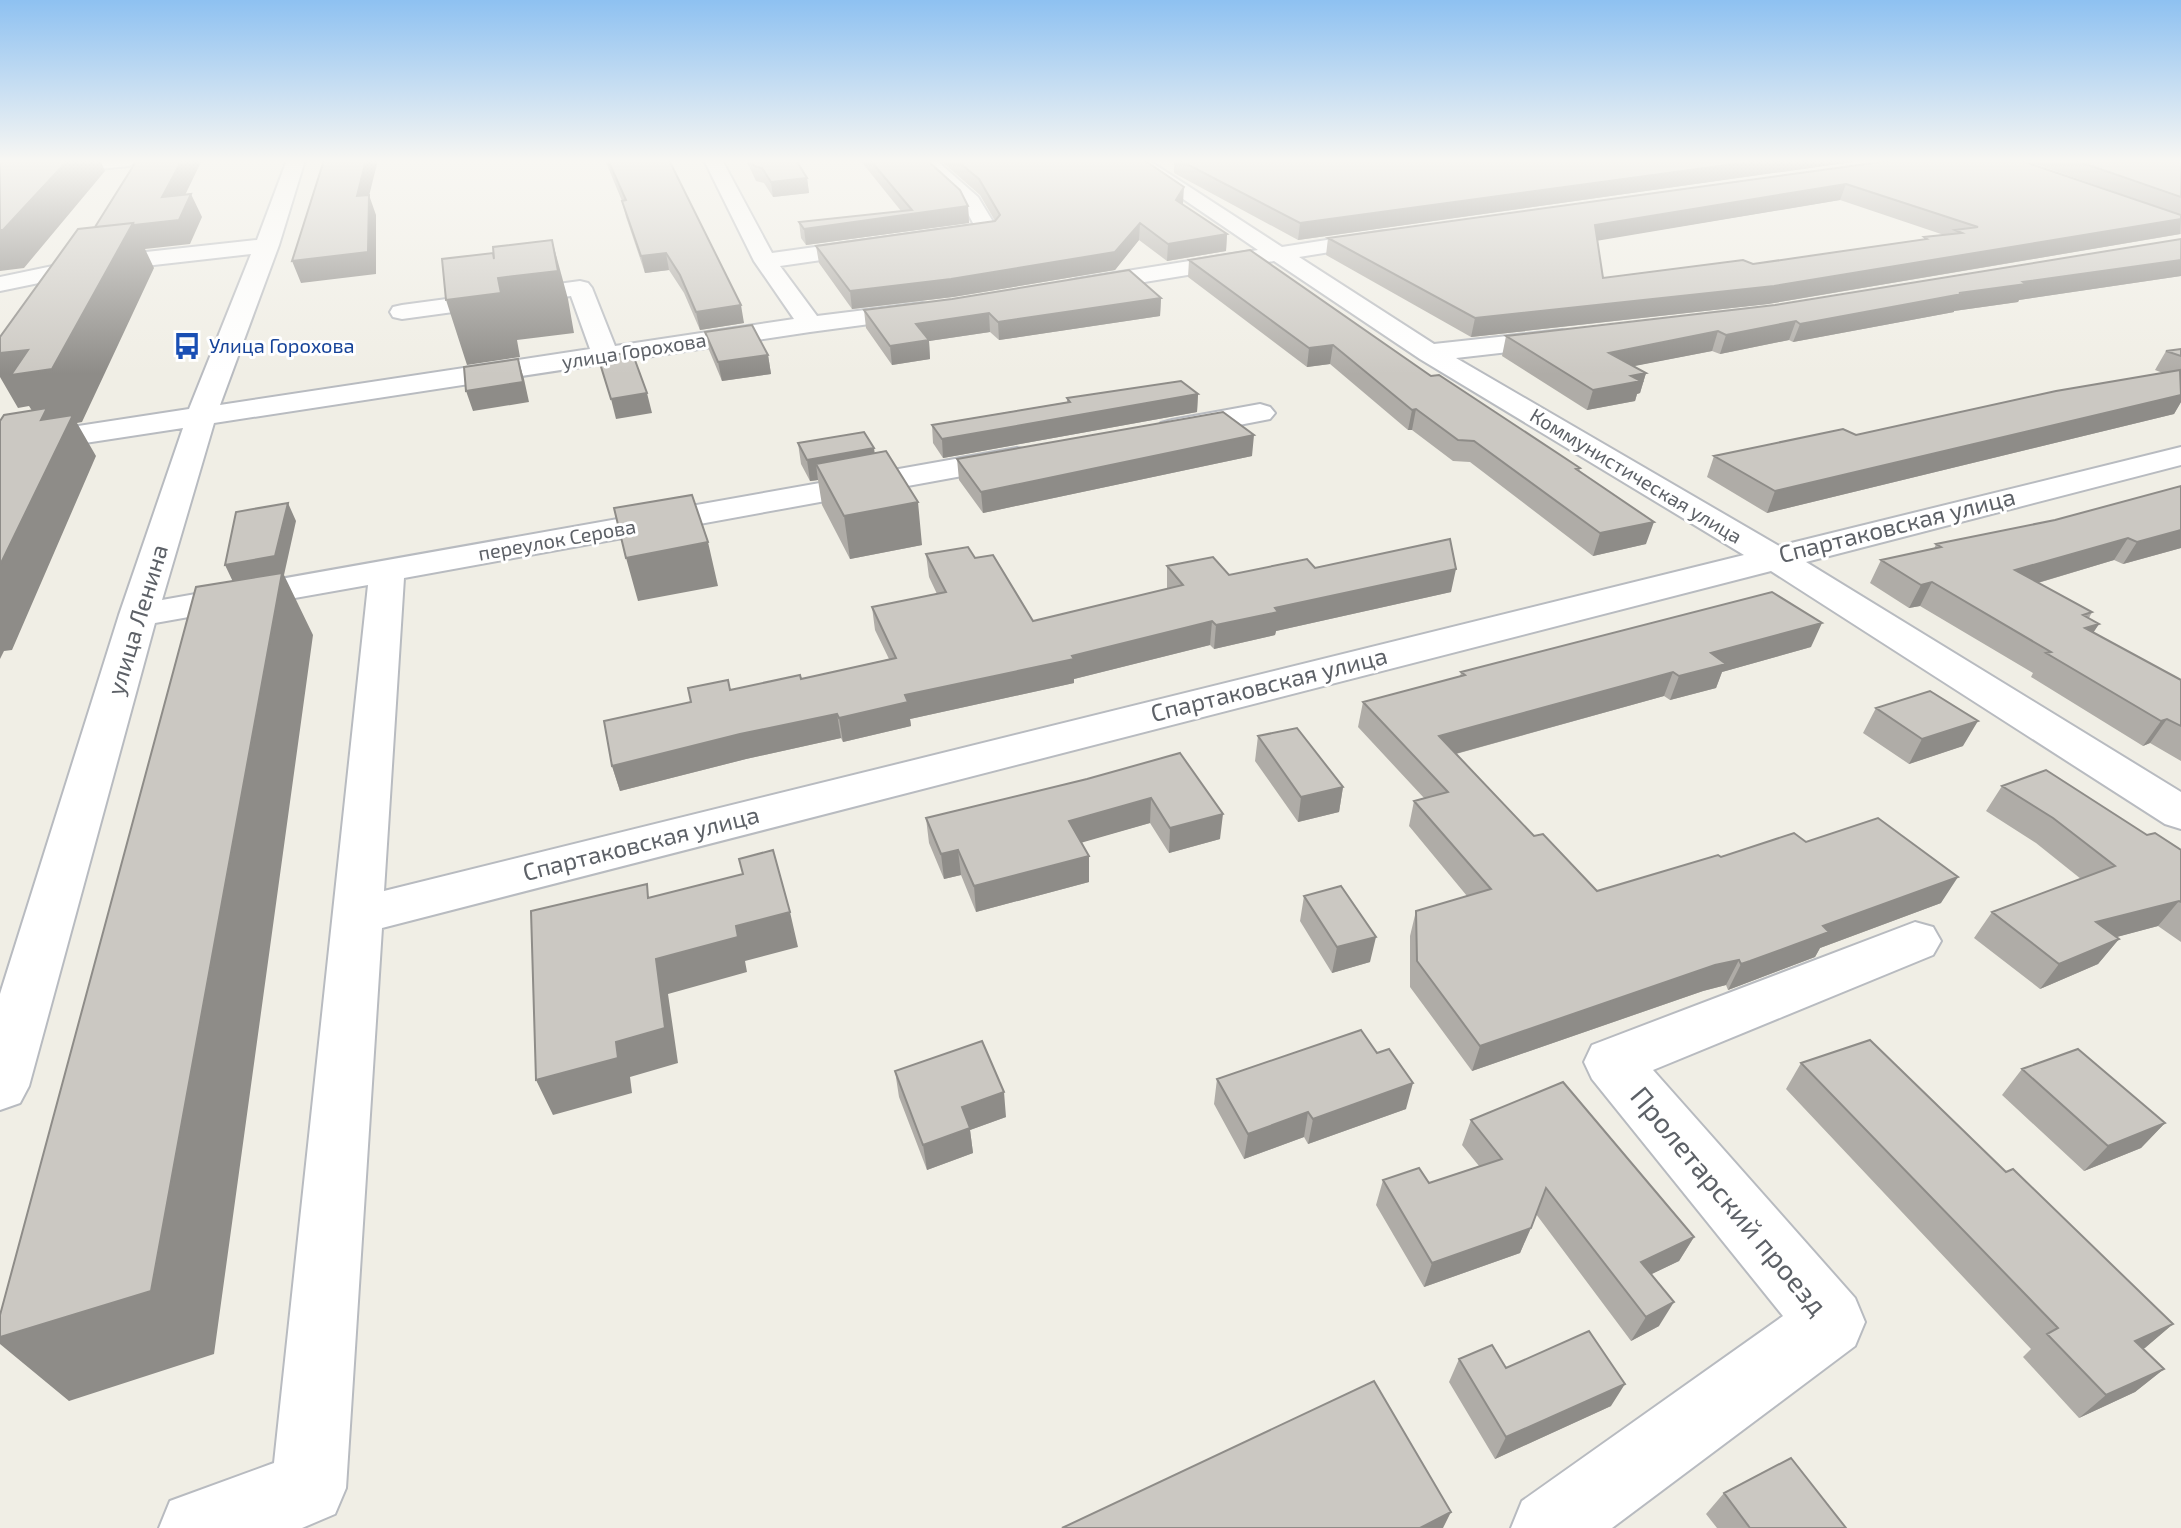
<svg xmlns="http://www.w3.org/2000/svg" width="2181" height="1528" font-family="'Exo 2',sans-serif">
	<rect width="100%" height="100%" fill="#f0eee5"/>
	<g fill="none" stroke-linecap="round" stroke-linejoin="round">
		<g stroke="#b8bbc0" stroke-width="4">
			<path id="minor" d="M69 160H138L129 166 0 179V167Z
				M287 160H305L279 245 220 405 590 349 571 296 402 319 393 317 390 312 393 307 402 305 580 281 588 283 592 288 615 346 794 319 754 261 704 160H722L772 253 974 225 963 204 915 160H936L978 197 998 230 987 236 780 266 817 316 922 303 931 305 934 310 931 315 922 317 810 332 214 423 162 600 1017 448 1028 450 1032 457 1028 464 1017 466 404 578 384 891 1744 555 1420 359 1274 261 1077 293 1069 291 1065 286 1069 281 1077 279 1258 250 1126 160H1148L1282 247 1384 231 1392 232 1395 237 1392 242 1299 257 1434 344 1562 330 1571 333 1575 338 1571 343 1562 346 1456 358 1779 546 2181 447V465L1806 562 2181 792V829L2165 824 1771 571 382 928 346 1488 335 1514 302 1528H159L170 1501 274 1463 368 585 155 623 29 1086 20 1103 0 1110V994L119 615 183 428 0 456V438L189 409 251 254 92 272 0 291V277L91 258 257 240Z
				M1260 404 1270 407 1275 413 1270 419 1172 438 1161 435 1157 429 1161 423 1172 420Z
				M1915 922 1933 927 1941 941 1933 955 1653 1070 1855 1298 1865 1322 1855 1346 1612 1528H1511L1522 1501 1783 1316 1592 1079 1584 1062 1592 1045Z"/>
		</g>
		<use href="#minor" fill="#fff" fill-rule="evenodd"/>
	</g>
	<path fill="#afaca7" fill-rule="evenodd" d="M605 160H669L744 323 700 330 684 293 669 270 645 273 626 217 622 201Z
		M746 160H796L807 178 809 193 773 197 764 183 756 181Z
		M860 160H927L968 206 969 223 806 245 801 238 799 222 901 211Z
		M940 160H1144L1183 203 1182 204 1227 234 1226 251 1167 261 1139 240 1115 270 953 297 852 309 819 263 816 246 995 221 980 195Z
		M1174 160H1866L1298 240 1174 173Z
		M1895 160 2138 200 2024 160H2181V234L1768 304 1471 337 1326 255 1328 238ZM1840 200 1944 235 1924 237V239L1753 264 1603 278 1597 240Z
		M2181 239V276L2019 300 2018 302 1954 311V312L1793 342 1789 340 1720 354 1712 351 1633 366 1646 373 1640 393 1637 394 1635 401 1587 410 1502 356 1506 336 1775 305Z
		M1189 260 1431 376 1580 468 1579 471 1646 544 1593 556 1470 462 1453 461 1412 430H1408L1330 364 1307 367 1188 277Z
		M1161 298 1160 316 999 340 990 332 929 341 930 359 892 365 866 328 864 310Z
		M705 332 768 355 771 374 722 381 709 350Z
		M2181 349V402L2174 414 1767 513 1707 477 1714 456 1856 435 2163 373 2155 370 2166 351Z
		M1198 394 1197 412 943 458 933 443 932 425 1067 402V398Z
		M798 443 875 453 922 545 850 559 822 505 818 480 810 481 801 464Z
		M1252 456 983 513 959 480 957 459Z
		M2181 486V548L2123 564 2114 560 2038 583 2092 612 2089 618 2099 624 2093 632 2181 680V761L2150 743 2143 746 2031 677 2033 673 1920 606 1909 608 1870 583 1881 560 1934 549 1936 544 2055 520Z
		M926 554 975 558 1033 621 1167 589V566L1229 575 1315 568 1451 592 1276 631 1275 635 1214 649 1210 645 1074 679V683L910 719 911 726 843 742 841 738 746 759 620 791 612 766 691 702 730 690 801 679 889 659 875 630 872 607 937 594 929 577Z
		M1811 647 1722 672 1716 688 1670 700 1664 696 1456 754 1534 836 1597 891 1721 857 1806 842 1941 903 1820 948 1815 957 1728 990 1726 985 1703 991 1472 1071 1410 987V936L1416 911 1467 896 1409 826 1414 801 1424 798 1358 727 1363 702 1460 677 1461 672Z
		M1876 708 1963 746 1909 764 1863 733Z
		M1258 736 1343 787 1339 812 1298 822 1255 761Z
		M1180 753 1220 839 1169 853 1150 823 1081 842 1089 856V882L976 912 961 875 944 879 929 843 926 818 1087 779Z
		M2002 786 2147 835 2181 850V942L2158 926 2116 937 2119 939 2098 964 2040 989 1974 938 1992 912 2081 879 2036 843 1986 811Z
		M1304 896 1370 962 1332 973 1300 921Z
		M1801 1063 2006 1172 2173 1324 2143 1349 2164 1369 2135 1392 2079 1418 2023 1357 2031 1349 1786 1089Z
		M2022 1069 2165 1123 2141 1148 2084 1171 2002 1095Z
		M895 1071 1006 1117 970 1130 973 1153 927 1170 899 1097Z
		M1217 1079 1406 1109 1308 1144 1304 1137 1244 1159 1214 1104Z
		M1471 1120 1694 1237 1679 1261 1651 1274 1659 1326 1631 1341 1536 1214 1520 1253 1424 1287 1376 1205 1383 1180 1429 1183 1479 1166 1462 1145Z
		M1459 1359 1506 1368 1611 1406 1495 1459 1449 1382Z
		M1724 1493 1846 1528H1717L1706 1514Z"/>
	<path fill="#8e8c88" d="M68 160H100L105 171 24 268 0 271V230Z
		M182 160H202L173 220 162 197Z
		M366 160H378L364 216 357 196Z
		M1764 160H1866L1298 240 1300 223Z
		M807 178 809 193 773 197 771 182Z
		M1846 184 1840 200 1590 242 1595 225Z
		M1184 187 1183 203 1175 216 1176 200Z
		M191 194 202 217 190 244 145 249 154 268 82 422 77 423 96 456 12 650 4 651 0 659V565L43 428 29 406 18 408 0 377V353L133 223Z
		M369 195 376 215V274L301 283 292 261Z
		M968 206 969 223 806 245 804 229Z
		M2181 219 2180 234 1768 304 1471 337 1475 318Z
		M1140 223 1139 240 1115 270 953 297 852 309 850 291Z
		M1227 234 1226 251 1167 261 1168 244Z
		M552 240 568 299 574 333 517 340 520 357 467 365 446 300Z
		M666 253 669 270 645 273 641 256Z
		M2181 260V276L2019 300 2018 302 1954 311V312L1793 342 1800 324 1959 293 2023 282Z
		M1161 298 1160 316 999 340 998 322Z
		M741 305 744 323 700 330 696 312Z
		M989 313 990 332 929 341 930 359 892 365 890 346 916 324Z
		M1796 321 1789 340 1720 354 1726 335Z
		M1718 331 1712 351 1604 372 1609 353Z
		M1333 345 1330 364 1307 367 1309 348Z
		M768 355 771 374 722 381 718 362Z
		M518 359 524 379 529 402 473 411 466 391Z
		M1646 373 1640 393 1637 394 1635 401 1587 410 1593 390 1631 376Z
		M647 393 652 413 616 419 611 399Z
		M1198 394 1197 412 943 458 942 439Z
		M2181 395V402L2174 414 1767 513 1775 491Z
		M1416 409 1412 430H1408L1412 410Z
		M1254 435 1252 456 983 513 981 492Z
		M874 448 877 469 816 464 818 480 810 481 807 460Z
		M918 502 922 545 850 559 844 516Z
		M288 503 296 521 284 575 313 635 214 1354 69 1401 0 1344V1337L234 584 225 565Z
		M1654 522 1646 544 1593 556 1600 533Z
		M2181 530V548L2123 564 2137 542Z
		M2128 538 2114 560 2003 593 2015 570Z
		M708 542 718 586 638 601 626 558Z
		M1456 569 1451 592 1276 631 1275 635 1214 649 1216 625 1275 608Z
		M1932 582 1920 606 1909 608 1921 585Z
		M1212 621 1210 645 1074 679V683L910 719 911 726 843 742 839 718 905 695 1072 656Z
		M1822 623 1811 647 1722 672 1716 688 1670 700 1679 676 1711 653Z
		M2099 624 2084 647 2085 628Z
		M1673 672 1664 696 1433 760 1439 736Z
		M837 714 841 738 746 759 620 791 612 766 740 734Z
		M2167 719 2150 743 2143 746 2161 721Z
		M1978 721 1963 746 1909 764 1922 739Z
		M1343 787 1339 812 1298 822 1301 797Z
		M1151 798 1150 823 1070 846 1069 821Z
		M1223 814 1220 839 1169 853 1170 828Z
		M958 850 961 875 944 879 941 854Z
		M1089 856V882L976 912 974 886Z
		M1958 877 1941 903 1820 948 1815 957 1728 990 1741 964 1823 926Z
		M2179 901 2158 926 2076 948 2096 922Z
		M790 912 798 947 745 961 747 972 668 994 678 1063 630 1077 632 1093 553 1115 536 1080 616 1042 656 959 736 926Z
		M1376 937 1370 962 1332 973 1337 947Z
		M2119 939 2098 964 2040 989 2059 964Z
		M1739 960 1726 985 1703 991 1472 1071 1480 1046 1715 965Z
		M1413 1083 1406 1109 1308 1144 1313 1119Z
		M1004 1092 1006 1117 970 1130 973 1153 927 1170 923 1145 962 1107Z
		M1308 1112 1304 1137 1244 1159 1248 1134Z
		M2165 1123 2141 1148 2084 1171 2108 1146Z
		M1531 1228 1520 1253 1424 1287 1432 1263Z
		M1694 1237 1679 1261 1627 1286 1641 1262Z
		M1674 1302 1659 1326 1631 1341 1646 1317Z
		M2173 1324 2145 1348 2108 1364 2135 1341Z
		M2164 1369 2135 1392 2079 1418 2106 1395Z
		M1625 1384 1611 1406 1495 1459 1506 1437Z
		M1451 1512 1443 1528H1420Z"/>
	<path fill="#cbc8c2" stroke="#8e8c88" stroke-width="2" fill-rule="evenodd" d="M0 160H68L3 230H0Z
		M137 160H182L162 197 191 194 179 220 134 225 133 223 95 227Z
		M324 160H366L357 196 369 195 368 252 292 261Z
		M608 160H669L741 305 696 312 680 275 666 253 641 256 622 201 626 200Z
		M751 160H796L807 178 771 182 762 168 754 166Z
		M870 160H927L960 190 968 206 804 229 799 222 912 210Z
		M956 160H1144L1184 187 1176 200 1227 234 1168 244 1140 223 1115 252 951 279 850 291 816 246 995 221 1000 215 979 179Z
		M1179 160H1764L1300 223Z
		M1895 160H2019L2181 215V219L1774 286 1475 318 1328 238ZM1846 184 1978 227 1955 230 1962 233 1924 237 1927 239 1753 264 1743 260 1603 278 1595 225Z
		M2074 160H2181V197Z
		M133 223 52 369 11 375 28 350 0 353V337L78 229Z
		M2181 239V260L2023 282 2026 284 1959 293 1962 294 1800 324 1796 321 1726 335 1718 331 1609 353 1646 373 1631 376 1641 381 1593 390 1506 336 1775 305Z
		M552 240 558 271 498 278 501 293 446 300 442 259 493 253 494 259 493 247Z
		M1250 250 1431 376 1439 375 1580 468 1576 469 1654 522 1600 533 1474 441 1458 440 1416 409 1412 410 1333 345 1309 348 1189 260Z
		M1129 270 1161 298 998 322 989 313 916 324 929 340 890 346 864 310 952 299Z
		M752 325 768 355 718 362 705 332Z
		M2181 349V356L2166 351Z
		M632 352 647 393 611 399 598 357Z
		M518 359 523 382 466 391 464 367Z
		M2180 370 2181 395 1775 491 1714 456 1843 429 1856 435 2056 391Z
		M1181 381 1198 394 942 439 932 425 1070 402 1067 398Z
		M47 408 41 420 73 415 0 565V421L4 415Z
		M1223 412 1254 435 981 492 957 459Z
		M864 432 874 448 807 460 798 443Z
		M886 451 918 502 844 516 816 464Z
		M2181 486V530L2137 542 2128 538 2015 570 2092 612 2083 615 2099 624 2085 628 2181 680V726L2167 719 2161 721 2046 653 2051 652 1932 582 1921 585 1881 560 1941 547 1936 544 2055 520Z
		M692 495 708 542 626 558 614 508Z
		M288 503 275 556 225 565 236 512Z
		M1450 539 1456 569 1275 608 1278 612 1216 625 1212 621 1072 656 1074 659 905 695 908 702 839 718 837 714 740 734 612 766 604 721 691 702 688 688 728 680 730 690 800 675 801 679 896 658 872 607 946 592 926 554 968 547 975 558 993 555 1033 621 1183 585 1167 566 1213 557 1229 575 1307 559 1315 568Z
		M282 573 151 1291 0 1337V1315L196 587Z
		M1772 592 1822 623 1711 653 1726 664 1679 676 1673 672 1439 736 1534 836 1543 834 1597 891 1718 855 1721 857 1794 833 1806 842 1878 818 1958 877 1823 926 1829 932 1750 961 1741 964 1739 960 1715 965 1480 1046 1417 961 1416 911 1491 889 1414 801 1448 792 1363 702 1465 675 1461 672Z
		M1930 691 1978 721 1922 739 1876 708Z
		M1297 728 1343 787 1301 797 1258 736Z
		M1180 753 1223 814 1170 828 1151 798 1069 821 1089 856 974 886 958 850 941 854 926 818 1087 779Z
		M2046 770 2147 835 2155 833 2181 850V902L2179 901 2096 922 2119 939 2059 964 1992 912 2115 866 2053 818 2002 786Z
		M773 850 790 912 736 926 738 937 656 959 665 1028 616 1042 618 1058 536 1080 531 911 647 884 648 898 743 874 739 859Z
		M1341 886 1376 937 1337 947 1304 896Z
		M1361 1030 1377 1053 1389 1049 1413 1083 1313 1119 1308 1112 1248 1134 1217 1079Z
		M1870 1040 2006 1172 2013 1169 2173 1324 2135 1341 2164 1369 2106 1395 2047 1334 2058 1328 1801 1063Z
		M982 1041 1004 1092 962 1107 970 1128 923 1145 895 1071Z
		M2078 1049 2165 1123 2108 1146 2022 1069Z
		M1563 1082 1694 1237 1641 1262 1674 1302 1646 1317 1546 1188 1531 1228 1432 1263 1383 1180 1419 1168 1429 1183 1502 1159 1471 1120Z
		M1589 1331 1625 1384 1506 1437 1459 1359 1492 1345 1506 1368Z
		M1374 1381 1451 1512 1420 1528H1062Z
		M1791 1458 1846 1528H1750L1724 1493Z"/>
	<linearGradient id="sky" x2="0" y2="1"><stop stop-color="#8ec1f1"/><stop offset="0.43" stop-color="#f8f7f3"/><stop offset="1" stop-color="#f8f7f3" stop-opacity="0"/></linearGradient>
	<rect width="2181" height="374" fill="url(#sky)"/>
	<defs>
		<g id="bus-bare" transform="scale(2.16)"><path d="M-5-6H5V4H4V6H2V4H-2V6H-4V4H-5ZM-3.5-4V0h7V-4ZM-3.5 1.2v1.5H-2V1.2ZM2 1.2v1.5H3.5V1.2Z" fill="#1a4fb4" stroke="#fff" stroke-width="2.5" paint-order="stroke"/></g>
	</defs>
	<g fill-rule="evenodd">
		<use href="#bus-bare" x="187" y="346"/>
	</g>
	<g text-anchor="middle" stroke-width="6" stroke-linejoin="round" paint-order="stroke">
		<g font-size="20" fill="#164399" stroke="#fff" text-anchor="start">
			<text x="209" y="353">Улица Горохова</text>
		</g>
		<g font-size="20" fill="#5d6167" stroke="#fff">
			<text transform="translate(634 351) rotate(-9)" y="7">улица Горохова</text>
			<text transform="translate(1636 476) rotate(31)" y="7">Коммунистическая улица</text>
			<text transform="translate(557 540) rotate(-10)" y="7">переулок Серова</text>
		</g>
		<g font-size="24" fill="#5d6167" stroke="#fff">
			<text transform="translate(1897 526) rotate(-14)" y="8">Спартаковская улица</text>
			<text transform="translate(138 620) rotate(-73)" y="8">улица Ленина</text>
			<text transform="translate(1269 685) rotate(-14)" y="8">Спартаковская улица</text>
			<text transform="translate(641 844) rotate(-14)" y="8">Спартаковская улица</text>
		</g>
		<g font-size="28" fill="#5d6167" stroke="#fff">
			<text transform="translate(1729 1201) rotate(50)" y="10">Пролетарский проезд</text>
		</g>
	</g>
</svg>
